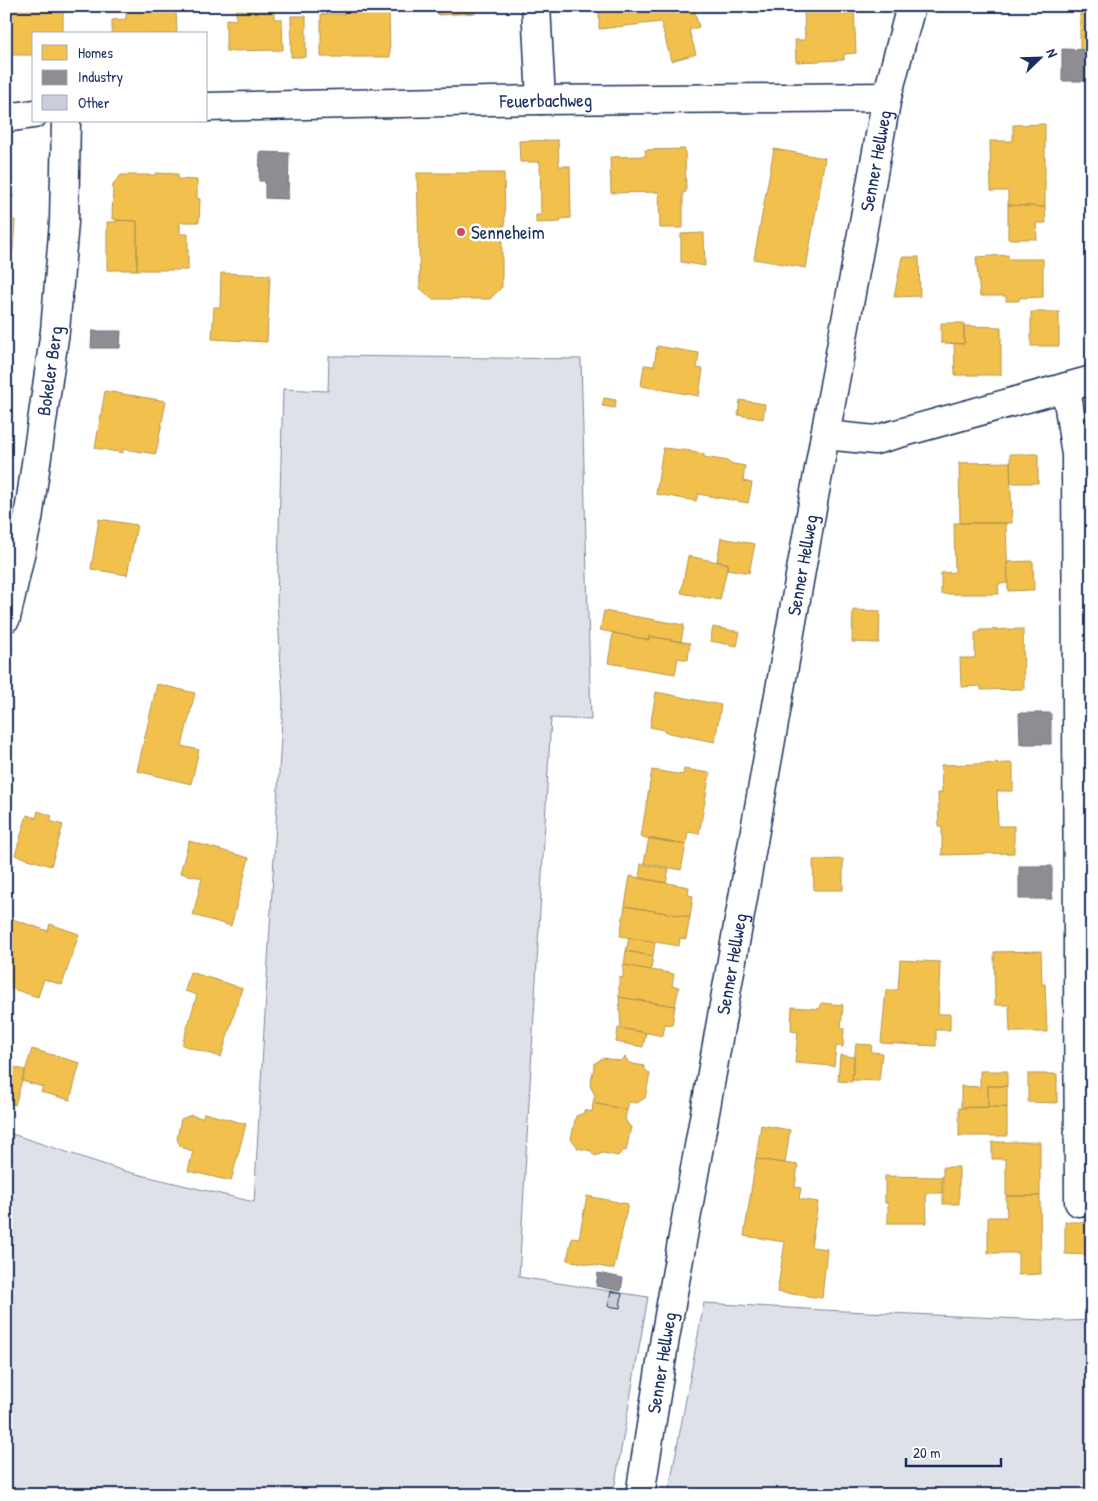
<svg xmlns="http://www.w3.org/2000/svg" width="1098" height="1501" font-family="'Patrick Hand',sans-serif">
	<rect width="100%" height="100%" fill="#fff"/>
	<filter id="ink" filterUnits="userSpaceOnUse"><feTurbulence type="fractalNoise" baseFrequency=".02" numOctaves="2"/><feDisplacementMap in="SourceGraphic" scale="10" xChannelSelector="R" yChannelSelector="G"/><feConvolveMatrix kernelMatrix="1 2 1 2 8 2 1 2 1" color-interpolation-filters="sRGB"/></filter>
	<g filter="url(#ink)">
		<path fill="#dee1e7" stroke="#7c88a2" d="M329 356 581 359 591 720 551 718 519 1277 648 1297 613 1495H6V1132L124 1171 254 1202 283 702 277 601 283 389 328 391Z
			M704 1303 823 1310 1066 1321 1092 1320V1495H668Z"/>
		<path fill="#f2c14e" stroke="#b29553" d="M6 6H63V34H34V55H6Z
			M126 6H185V11H176L177 34H112V20L126 19Z
			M236 6H274V19H282L283 50 226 51V19L236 20Z
			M344 6H389L390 57H321V14H344Z
			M437 6H476V13L438 15Z
			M599 6H693L699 27 689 30 696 54 671 61 661 22 599 29Z
			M811 6H854V7L811 9Z
			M1080 6H1092V50L1080 51Z
			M854 7 856 53 844 54V60L796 62 795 40H805L804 9Z
			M291 16H306V57H291Z
			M1045 124V207L1008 205V191H991L990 141H1013V125Z
			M558 140 559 166H570L571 218 560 219 561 222 536 223V215H541L540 162H520L519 141Z
			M685 149 686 192H683V228H660L659 192 611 193 610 157 646 156 645 150Z
			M774 149 825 158 806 268 754 259Z
			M6 163 10 172V191L14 196 9 201 8 219 15 220 13 251 6 250Z
			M156 173 178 174V179L197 180V198L200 199 199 222H180V234H188V270H137V221L116 220V219H112L113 184 121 175H155Z
			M417 173H504L505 226 502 225V287L490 299H432L420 288Z
			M1008 205 1045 207 1046 223H1036L1037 239H1008Z
			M116 220 137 221V270H107V222H116Z
			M704 233 705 266 681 262V234Z
			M1008 255V259H1043V297L1019 298V301H1006V296H980L976 257Z
			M902 257H919L920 296 894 297Z
			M6 265H11L9 301H6Z
			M221 273 270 275 267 342 212 339 214 307H220Z
			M1031 312H1059V346H1031Z
			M941 323H964V344L941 343Z
			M964 326 1001 327V375H955L954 343 964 344Z
			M657 346 699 353 697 368 703 369 699 396 641 386 644 365 654 366Z
			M105 391 166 401 156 454 123 449V453L95 448Z
			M604 398 616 400 615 408 602 406Z
			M740 400 765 404 763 419 738 415Z
			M663 448 691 451V452L704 454V457L729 461V463L745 466 743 481 752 483 748 503 698 494 696 501 656 494Z
			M1010 454H1038V483H1011Z
			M1010 462 1012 523H960L959 463Z
			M99 519 137 525 127 575 91 569Z
			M954 523H1006L1008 583 998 584 999 594H941V573L955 572Z
			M721 538 755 544 749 573 727 569 728 563 717 561Z
			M688 556 728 564 720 600 681 593Z
			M1033 561 1034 590 1008 591 1007 562Z
			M853 610 880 611 879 643 852 642Z
			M604 611 684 625 681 642 649 636V640L600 630Z
			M713 627 740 632 737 646 710 641Z
			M1023 629 1024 689 981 690V686L961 687 960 658H975V633L980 632V630Z
			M613 633 649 640V636L690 643 688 660 678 658 675 674 608 663Z
			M157 684 195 693 182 746 199 750 191 784 137 771Z
			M656 692 721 705 715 742 664 732V730L650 727Z
			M1013 763V791H997L998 826H1014V853L942 855V827H939L938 793H942L941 765Z
			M684 769 710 773 699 834 688 832 686 845 641 837 652 770 683 775Z
			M38 811 52 816 50 821 63 825 51 866 15 855 27 815 36 818Z
			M649 838 686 845 681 870 644 863Z
			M189 841 249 858 231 926 193 915 202 878 180 873Z
			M843 859V890H814L813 860Z
			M641 864 669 869 666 883 639 878Z
			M630 876 689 887 688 895 693 896 690 917 625 906Z
			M625 906 690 917 686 939 680 938 679 946 620 936Z
			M6 917 48 931 50 924 79 934 62 985 44 979 38 997 6 987Z
			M629 938 655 942 653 956 626 951Z
			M626 951 653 956 651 970 624 965Z
			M1041 951 1042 984H1045L1047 1032H1010L1009 1005H995L994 952Z
			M900 960 940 962 938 1014H950V1030H936V1046L881 1043 886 990H898Z
			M623 965 674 974 672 986 679 987 675 1006 619 997V977L623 978Z
			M190 972 242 988 221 1057 182 1045 197 995 185 991Z
			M619 997 675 1006 672 1025 665 1024 663 1036 621 1028Z
			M821 1003 843 1005 841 1028H844L843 1047 836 1046 834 1066 795 1063 798 1032 791 1031 792 1007 820 1009Z
			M618 1028 646 1033 643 1047 616 1042Z
			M856 1044 872 1045 871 1052 882 1053 879 1081 852 1080Z
			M32 1049 80 1063 70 1100 41 1092 43 1087 22 1081Z
			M840 1055 854 1057 852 1082 838 1081Z
			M625 1057 629 1063 644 1066V1068L650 1074 645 1098 637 1103 629 1102 627 1110 593 1103 595 1095 590 1086 595 1063 603 1058 620 1061Z
			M6 1065 25 1070 15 1105 6 1102Z
			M980 1071H1007V1086H988V1107H961V1086L980 1087Z
			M1028 1074H1057V1103L1028 1102Z
			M988 1086H1007V1107H988Z
			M593 1103 627 1110 625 1119 629 1126 631 1127 626 1151 624 1150 618 1156 603 1153 595 1156 591 1151 577 1148V1146L571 1139 576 1116 584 1113V1110L592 1112Z
			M1007 1107V1136H959V1108Z
			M204 1113 246 1124 231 1181 188 1171 193 1151 181 1147 177 1139 181 1119 191 1115 202 1118Z
			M761 1125 790 1130 785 1163 756 1159Z
			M992 1142H1040V1196H1006V1159H992Z
			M756 1159 798 1165 795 1187 801 1188 799 1199 818 1202 811 1247 827 1249 822 1298 777 1292 785 1242 744 1236Z
			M943 1167H959V1204H943Z
			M885 1176 942 1177V1193H926L927 1223H887L888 1222V1203H885Z
			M587 1196 628 1204 614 1269 567 1260 572 1237 579 1238Z
			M1006 1196H1040L1041 1274 1018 1275V1253H988V1217H1007Z
			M1065 1222H1092V1255L1065 1254Z"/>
		<path fill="#8d8d92" stroke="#6b7182" d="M1062 49 1092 50V81H1062Z
			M260 152 289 153 288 199 265 198V181H259Z
			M92 331H121L120 348H91Z
			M1019 713H1051V744H1020Z
			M1019 866H1052V899H1019Z
			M598 1273 623 1278 621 1291 596 1286Z"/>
		<path fill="#caceda" stroke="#1b2f5e" d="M611 1291 622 1294 620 1308 608 1306Z"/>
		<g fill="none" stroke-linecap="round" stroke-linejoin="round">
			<g stroke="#1b2f5e" stroke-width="31">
				<g id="street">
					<path d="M536 6 541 100"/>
					<path id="s1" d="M206 107 541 100 887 97"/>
					<path d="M6 118 34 114"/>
					<path d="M1066 387 1076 455 1079 1202"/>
					<path d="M825 435 875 440 1092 380"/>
					<path id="s2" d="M6 618 28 519 55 331 64 222 66 121"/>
					<path id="s3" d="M640 1495 665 1338 825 435 887 97 911 6"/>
				</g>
			</g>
			<use href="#street" stroke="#fff" stroke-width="28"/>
		</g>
	</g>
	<circle fill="#d1495b" stroke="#fff" stroke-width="2" cx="461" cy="232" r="5"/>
	<g text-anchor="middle" stroke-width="5" stroke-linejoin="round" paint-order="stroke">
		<g font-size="19" fill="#1b2f5e" stroke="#fff">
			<text dy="7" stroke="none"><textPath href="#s1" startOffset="340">Feuerbachweg</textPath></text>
			<text dy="7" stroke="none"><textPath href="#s3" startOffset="1355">Senner Hellweg</textPath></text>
			<text dy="7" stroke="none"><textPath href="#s2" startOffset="251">Bokeler Berg</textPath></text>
			<text dy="7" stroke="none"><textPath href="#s3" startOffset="944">Senner Hellweg</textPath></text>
			<text dy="7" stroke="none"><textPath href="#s3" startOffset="539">Senner Hellweg</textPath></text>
			<text dy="7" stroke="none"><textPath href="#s3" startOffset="134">Senner Hellweg</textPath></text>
		</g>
		<g font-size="19" fill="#1b2f5e" stroke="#fff" text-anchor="start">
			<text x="471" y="239">Senneheim</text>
		</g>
	</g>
	<rect width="1098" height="1501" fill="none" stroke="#fff" stroke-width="25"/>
	<rect x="12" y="12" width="1073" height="1476" fill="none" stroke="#1b2f5e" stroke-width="2" filter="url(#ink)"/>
	<rect x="32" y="32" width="175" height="90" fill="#ffffff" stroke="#a4acbf"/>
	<rect x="42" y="45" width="25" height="15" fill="#f2c14e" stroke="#a4acbf"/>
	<text x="78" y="58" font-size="15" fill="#1b2f5e">Homes</text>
	<rect x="42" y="70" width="25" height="15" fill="#8d8d92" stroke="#a4acbf"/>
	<text x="78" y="82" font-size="15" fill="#1b2f5e">Industry</text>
	<rect x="42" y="95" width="25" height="15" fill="#caceda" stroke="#a4acbf"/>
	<text x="78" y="108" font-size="15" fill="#1b2f5e">Other</text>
	<g transform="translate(1040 58) rotate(67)" stroke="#ffffff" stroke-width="4" paint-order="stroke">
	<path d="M0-4L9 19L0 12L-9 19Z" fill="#1b2f5e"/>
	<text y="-8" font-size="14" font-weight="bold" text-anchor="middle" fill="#1b2f5e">N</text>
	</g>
	<path d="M906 1458v8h95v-8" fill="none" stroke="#1b2f5e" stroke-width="2.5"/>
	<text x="913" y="1458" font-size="15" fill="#1b2f5e" stroke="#ffffff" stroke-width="4" paint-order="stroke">20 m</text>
</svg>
